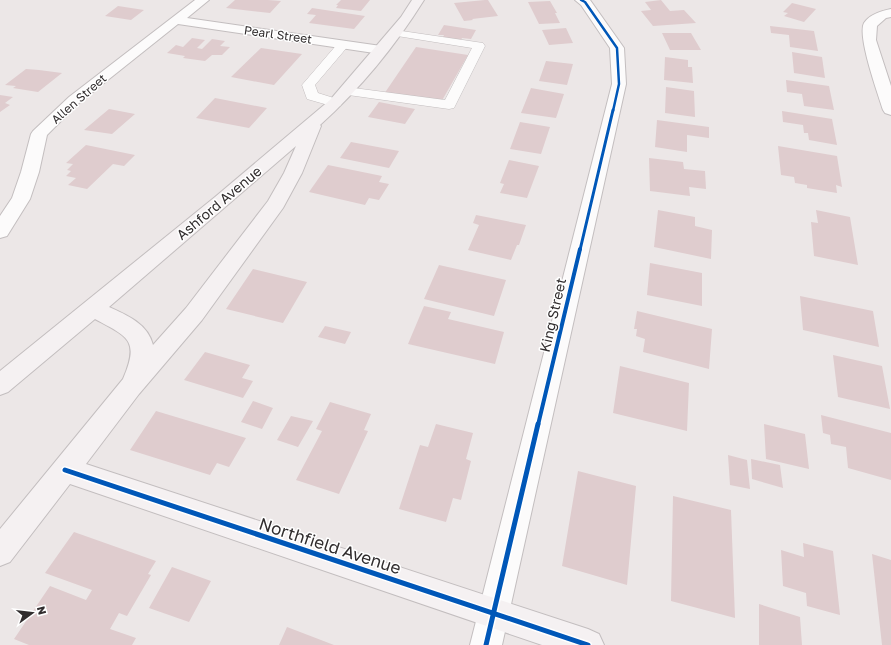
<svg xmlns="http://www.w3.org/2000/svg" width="891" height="645" font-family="'Golos Text',sans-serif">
	<rect width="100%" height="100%" fill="#ece7e7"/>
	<path fill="#dfccce" d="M235 0H268L281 1 270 13 226 8Z
		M341 0H370L361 11 336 8 338 5H336Z
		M485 0H488L498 16 472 19 473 20 464 21 454 3Z
		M661 0 670 11 684 10 696 23 653 26 641 11 651 10 645 2Z
		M550 1 557 13H555L560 23 539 24 528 2Z
		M792 3 816 9 804 22 784 16 788 13 783 12Z
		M118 6 144 10 131 20 105 16Z
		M312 8 365 16 354 29 309 23 316 15 307 14Z
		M444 25 476 30 471 39 462 38 460 42 442 39 444 35H438Z
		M770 26 814 31 818 51 790 47 789 35 771 33Z
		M566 28 573 43 549 45 542 30Z
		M662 33H691L701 50H670Z
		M192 38 205 40 197 48 202 49 212 39 225 41 220 46 230 47 222 55H212L205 61 183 58 185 56 167 53 176 45 183 47Z
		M416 47 468 55 440 104 384 94Z
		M261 48 302 54 274 85 231 77Z
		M792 52 822 57 825 78 794 73Z
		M665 57 688 60V67H692L693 83 664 80Z
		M546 61 573 64 567 85 539 81Z
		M26 69 39 70 62 73 38 92 13 88 16 86 5 85Z
		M786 80 829 86 834 110 804 106 802 94 787 92Z
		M666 87 694 91 695 117 665 113Z
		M531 88 564 94 556 118 521 113Z
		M0 95 13 97 5 103 10 105 0 112Z
		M215 98 267 108 249 128 196 118Z
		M379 102 415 109 405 124 368 117Z
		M109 109 135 114 112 134 84 130Z
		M782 111 832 119 837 145 809 140 808 133H804L803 125 783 122Z
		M657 120 709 127V138L687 135V152L655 147Z
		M520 122 550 127 541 154 510 149Z
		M351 142 399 151 389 168 340 158Z
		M86 145 135 155 124 166 113 164 87 189 68 185 76 178 66 176 71 171 67 170 73 164 66 163Z
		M778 146 837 156 842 187 836 185 837 193 807 188V185L795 183 794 177 781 175Z
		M649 158 683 162 684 169 705 171 706 189 689 187 690 196 650 191Z
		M509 160 539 166 527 198 500 193 504 184 500 183Z
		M328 165 382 176 379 182 389 184 379 200 369 198 365 205 309 192Z
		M658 210 695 217V226L712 230 711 259 654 247Z
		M816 210 850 217 858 265 814 256 811 222 818 223Z
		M476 215 526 225 519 245H517L511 260 468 250 479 225 473 223Z
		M650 263 702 273V306L647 295Z
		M439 265 506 280 494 316 424 299Z
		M253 269 307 282 283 323 226 309Z
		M800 296 873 311 879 347 803 330Z
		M424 306 451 312 448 319 504 332 495 364 408 344Z
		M637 311 712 329 709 369 643 352 645 339 636 336 637 329H634Z
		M325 326 351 332 345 344 318 337Z
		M205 352 250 365 242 378 253 381 243 398 184 380Z
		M833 355 882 366 890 409 838 397Z
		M620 366 689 383 687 431 613 413Z
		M253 401 273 408 262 429 241 422Z
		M330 402 371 414 364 430 368 431 339 494 296 480 322 431 316 429Z
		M156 411 246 438 229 467 217 463 210 475 130 450Z
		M821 415 891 433V480L848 468 846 447 831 444 830 435 823 433Z
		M291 416 313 421 298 447 277 440Z
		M436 424 473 433 466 459 471 461 461 500 453 498 446 522 399 509 420 445 428 447Z
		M764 424 805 434 809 469 766 459Z
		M728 455 747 460 750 489 730 485Z
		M751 459 780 465 783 488 752 479Z
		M578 471 636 486 627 585 562 566Z
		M673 496 731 510 735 618 671 601Z
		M74 532 156 561 148 574 151 575 127 616 119 613 110 629 136 638 132 645H29L14 639 50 586 86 600 92 590 45 573Z
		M803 543 833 551 840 615 807 606 806 593 783 586 781 550 804 557Z
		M872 554 891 560V645H882Z
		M172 567 211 581 189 622 149 608Z
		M759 604 800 617 802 645H759Z
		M287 627 334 645H279Z"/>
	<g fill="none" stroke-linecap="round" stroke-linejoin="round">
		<g stroke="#c3bebf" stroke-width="1">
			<path id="lane" d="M395 30 483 43 485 46 454 108 449 109 341 94 339 91 341 88 346 87 445 100 472 48 391 35 389 33 391 31Z
				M343 41 347 42 349 45 315 85 318 93 340 100 342 103 340 106 335 107 307 99 302 85 339 42Z"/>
		</g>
		<g stroke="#c3bebf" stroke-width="2">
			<path id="street" d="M195 0H209L187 18 381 46 386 47 388 50 386 53 381 54 178 24 79 103 47 135 39 172 30 199 7 236 0 238V216L12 198 21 172 31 134 33 131 69 97Z
				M575 0H590L624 48 626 84 502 645H470L612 84 610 48 581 5Z
				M891 9V17L886 18 877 26 876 40 891 86V115L885 113 883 110C878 94 857 36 864 23 870 14 881 11 891 9Z"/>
		</g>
		<g stroke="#c3bebf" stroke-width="2">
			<path id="secondary" d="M412 0H424C396 45 360 89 320 125L321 126 302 173 283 208 202 320 139 394 86 464 588 629 599 634 604 645H542L70 484 10 562 0 566V529L123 379C140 340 128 337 95 319L8 392 0 395V371L215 197 330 100 401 17ZM296 146 284 173 268 201 186 308 153 345C148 324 127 315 109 307Z"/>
		</g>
		<use href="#lane" fill="#fcfbfb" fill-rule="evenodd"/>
		<use href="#street" fill="#fcfbfb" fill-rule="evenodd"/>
		<use href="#secondary" fill="#f5f1f2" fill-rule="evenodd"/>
		<g stroke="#fff" stroke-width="4">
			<path id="cycleway-far3" d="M581 0 585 2 617 48 619 84 613 111"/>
		</g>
		<g stroke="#fff" stroke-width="5">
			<path id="cycleway-far2" d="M580 250 613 110"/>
		</g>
		<g stroke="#fff" stroke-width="6">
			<path id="cycleway-far1" d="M538 425 580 249"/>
		</g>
		<g stroke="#fff" stroke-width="8">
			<path id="cycleway" d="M65 470 588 645
				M486 645 538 424"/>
		</g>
		<use href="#cycleway-far3" stroke="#0057b8" stroke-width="2.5"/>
		<use href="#cycleway-far2" stroke="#0057b8" stroke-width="3"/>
		<use href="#cycleway-far1" stroke="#0057b8" stroke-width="4"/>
		<use href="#cycleway" stroke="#0057b8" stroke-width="5"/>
	</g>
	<g text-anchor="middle" stroke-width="3" stroke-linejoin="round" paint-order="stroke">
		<g font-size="12" fill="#312d2e" stroke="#fff">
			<text transform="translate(278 35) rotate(8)" y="4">Pearl Street</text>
			<text transform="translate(79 99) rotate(-41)" y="4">Allen Street</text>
		</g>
		<g font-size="14" fill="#312d2e" stroke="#fff">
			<text transform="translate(219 203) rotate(-40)" y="5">Ashford Avenue</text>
			<text transform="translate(553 315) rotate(-77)" y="5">King Street</text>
		</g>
		<g font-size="17" fill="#312d2e" stroke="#fff">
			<text transform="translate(330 546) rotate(18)" y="6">Northfield Avenue</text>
		</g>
	</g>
	<g transform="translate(32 613) rotate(75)" stroke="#ffffff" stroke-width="3" paint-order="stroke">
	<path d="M0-3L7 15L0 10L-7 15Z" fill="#312d2e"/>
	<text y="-6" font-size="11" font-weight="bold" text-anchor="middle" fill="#312d2e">N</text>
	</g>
</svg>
